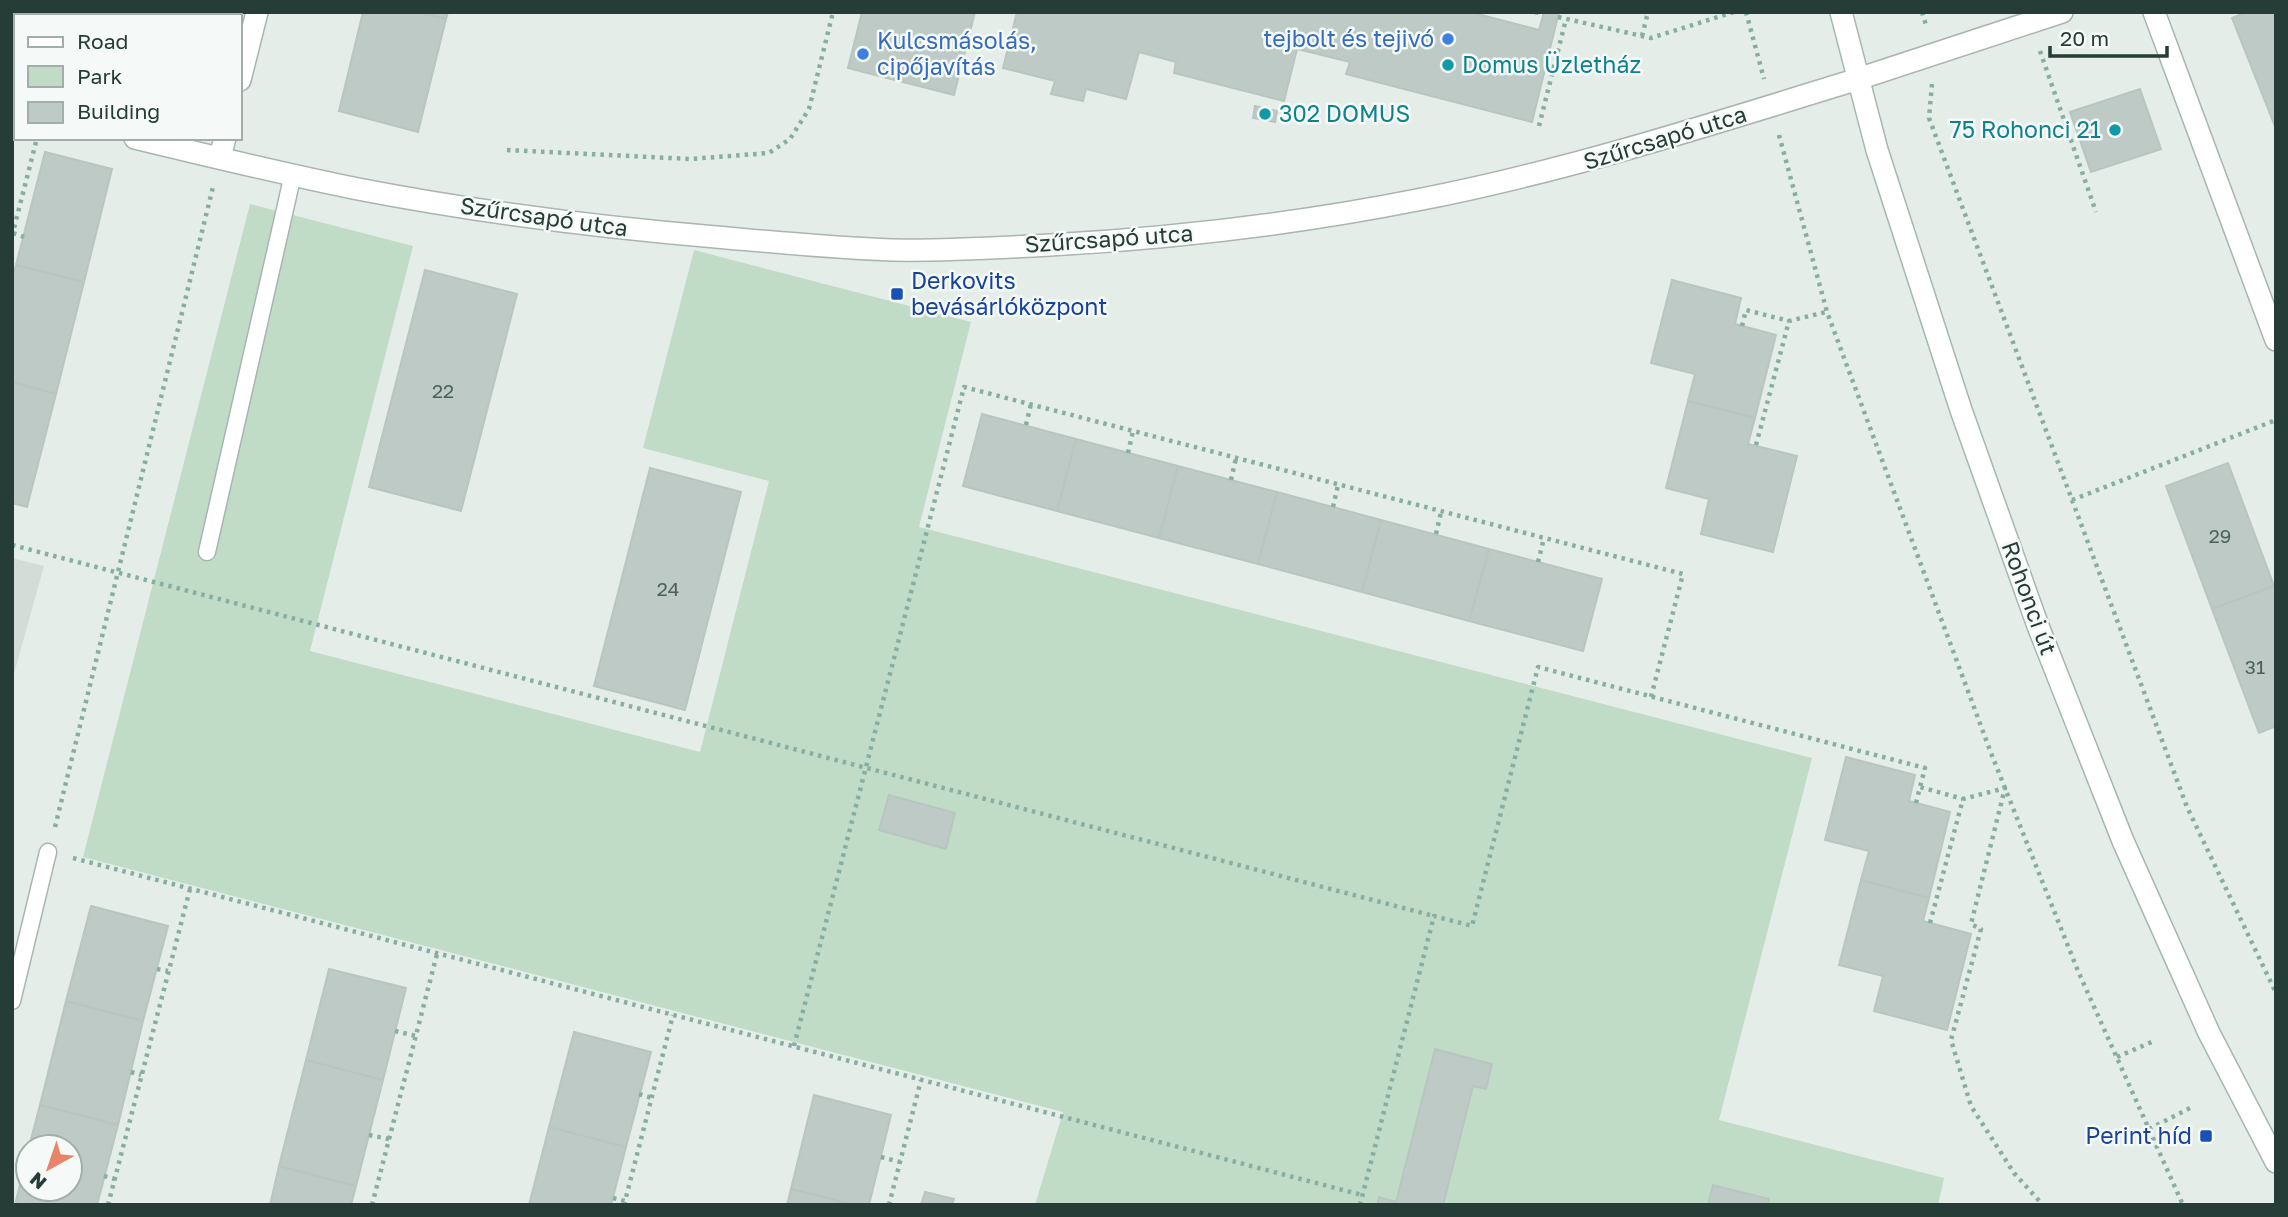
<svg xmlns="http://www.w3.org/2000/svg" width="2288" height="1217" font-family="'Golos Text',sans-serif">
	<rect width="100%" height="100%" fill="#e5ede9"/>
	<path fill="#d3ddd8" d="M12 558 44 566 12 681Z"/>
	<path fill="#c0dcc7" d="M250 204 413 246 310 651 700 752 769 481 643 448 694 250 971 322 919 527 1812 758 1719 1120 1944 1178 1938 1205H1035L1063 1112 83 857Z"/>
	<path fill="#bdcac5" stroke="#b8c6c0" stroke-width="2" d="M156 12H201L200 16H169Z
		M363 12H418L446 19 418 132 339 111Z
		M418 12H448L446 19Z
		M862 12H975L954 95 848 68Z
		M1017 12H1470L1539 30 1544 12H1559L1532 122 1346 74 1350 62 1297 49 1284 101 1174 73 1176 62 1139 52 1126 99 1086 89 1083 101 1051 94 1055 81 1003 68Z
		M2246 12H2276V129L2232 18Z
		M2140 89 2161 149 2091 172 2070 112Z
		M1255 106 1277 111 1275 122 1253 118Z
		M45 152 112 169 84 282 16 265Z
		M16 265 84 282 56 394 12 382V281Z
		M425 270 517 294 461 511 369 487Z
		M1672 280 1741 298 1735 324 1776 335 1755 418 1688 401 1695 374 1651 363Z
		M12 382 56 394 27 507 12 503Z
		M1688 401 1755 418 1748 444 1797 456 1773 552 1701 534 1709 499 1666 488Z
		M982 414 1076 439 1057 511 963 486Z
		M1076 439 1178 466 1159 538 1057 511Z
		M2228 463 2274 586 2212 609 2166 486Z
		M1178 466 1277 492 1258 564 1159 538Z
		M650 468 741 492 685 710 594 686Z
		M1277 492 1381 520 1362 592 1258 564Z
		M1381 520 1489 549 1469 621 1362 592Z
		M1489 549 1602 579 1583 651 1469 621Z
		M2274 586 2276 591V726L2259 733 2212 609Z
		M1846 757 1915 775 1909 801 1950 812 1929 898 1861 880 1869 851 1825 840Z
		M889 795 955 813 946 849 879 830Z
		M1861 880 1929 898 1923 921 1971 934 1947 1030 1874 1011 1883 976 1839 965Z
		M91 906 168 926 143 1021 66 1001Z
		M329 969 406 988 383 1080 306 1060Z
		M66 1001 143 1021 118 1125 40 1105Z
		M574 1032 651 1052 626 1147 549 1127Z
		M1435 1049 1492 1064 1486 1089 1473 1086 1443 1205H1377L1379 1197 1396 1202Z
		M306 1060 383 1080 356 1186 279 1166Z
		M814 1095 891 1115 869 1205H855L791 1189Z
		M40 1105 118 1125 97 1205H15L28 1152V1189H70V1147H29Z
		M549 1127 626 1147 611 1205H529Z
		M279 1166 356 1186 351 1205H270Z
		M1713 1185 1769 1199 1768 1205H1708Z
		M791 1189 855 1205H787Z
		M925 1192 954 1199 952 1205H921Z"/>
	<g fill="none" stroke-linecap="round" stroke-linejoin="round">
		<g stroke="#a8b5b0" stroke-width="19">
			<path id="service" d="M207 552 293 174
				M12 1001 48 852"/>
		</g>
		<g stroke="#a8b5b0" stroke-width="24">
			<path id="minor" d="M2154 12 2276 340
				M1858 79 2062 12
				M240 80 257 12
				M220 157 225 138"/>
		</g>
		<g stroke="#a8b5b0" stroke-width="24">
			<path id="tertiary" d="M12 109 16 110
				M135 138C209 156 284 174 358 189 477 212 596 227 716 237 774 242 833 248 892 250 944 251 997 248 1050 245 1173 238 1296 224 1417 200 1567 171 1712 124 1858 79"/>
		</g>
		<g stroke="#a4b8b0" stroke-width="24">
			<path id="secondary" d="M1841 12 1877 150 1961 410 2038 626 2123 841 2209 1033 2276 1162"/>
		</g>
		<path stroke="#88aea1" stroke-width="4.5" stroke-dasharray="3.5 5" stroke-linecap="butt" d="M1535 12 1543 14
			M1746 12 1764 79
			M1922 12 1926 25
			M1558 17 1651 38 1734 12
			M1642 36 1648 12
			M2040 51 2096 212
			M1932 84 1929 118 2187 807 2276 993
			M1539 126 1566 19
			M1779 135 1827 312 1991 753 2078 971 2183 1205
			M507 150 690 159 769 153 790 139 809 109 833 12
			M13 233 24 237
			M12 236 37 138
			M1742 326 1746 310 1789 321
			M1026 425 1031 404
			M1756 445 1789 321 1826 312
			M1128 453 1133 431
			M1231 480 1236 458
			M2072 500 2276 420
			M1333 507 1338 485
			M1436 534 1441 512
			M12 545 1434 916
			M1538 562 1544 538
			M1916 803 1920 787 1963 799
			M55 827 213 187
			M73 858 1362 1195
			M1930 923 1963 799 2005 788 1971 924 1981 929 1951 1040 1971 1106 2014 1173 2043 1205
			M157 969 168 971
			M395 1031 416 1036
			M794 1046 964 387 1683 574 1651 697
			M2117 1057 2154 1041
			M131 1072 141 1075
			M639 1094 652 1098
			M2149 1129 2192 1107
			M369 1135 389 1139
			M881 1157 900 1162
			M104 1176 115 1179
			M613 1198 625 1201
			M108 1205 190 889
			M372 1205 437 954
			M624 1205 673 1015
			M889 1205 921 1080
			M1360 1205 1434 916 1472 926 1538 667 1925 768 1920 787"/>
		<use href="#service" stroke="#fff" stroke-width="16"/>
		<use href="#minor" stroke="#fff" stroke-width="21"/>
		<use href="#tertiary" stroke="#fff" stroke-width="21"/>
		<use href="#secondary" stroke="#fff" stroke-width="21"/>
	</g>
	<g fill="#3f7fe0" stroke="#f5f9f7" stroke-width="2.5">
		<circle cx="1448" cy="39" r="7"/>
		<circle cx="863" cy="54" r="7"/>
	</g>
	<g fill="#0f9aa8" stroke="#f5f9f7" stroke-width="2.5">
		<circle cx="1448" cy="65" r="7"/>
		<circle cx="1265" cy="114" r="7"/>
		<circle cx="2115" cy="130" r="7"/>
	</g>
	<g fill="#1a4fb4" stroke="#f5f9f7" stroke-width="2.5">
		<rect x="890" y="287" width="14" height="14" rx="3.5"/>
		<rect x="2199" y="1129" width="14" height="14" rx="3.5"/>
	</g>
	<g text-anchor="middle" stroke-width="5" stroke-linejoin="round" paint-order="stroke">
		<g font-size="19" fill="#4b605a">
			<text x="443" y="398">22</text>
			<text x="2220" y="543">29</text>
			<text x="668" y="596">24</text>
			<text x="2255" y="674">31</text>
		</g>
		<g font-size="23" fill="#366cbe" stroke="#f5f9f7" text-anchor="end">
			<text x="1434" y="47">tejbolt és tejivó</text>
			<text x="877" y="49" text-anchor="start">Kulcsmásolás,<tspan x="877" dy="26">cipőjavítás</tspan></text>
		</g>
		<g font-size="23" fill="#0d838f" stroke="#f5f9f7" text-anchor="start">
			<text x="1462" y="73">Domus Üzletház</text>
			<text x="1279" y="122">302 DOMUS</text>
			<text x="2101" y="138" text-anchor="end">75 Rohonci 21</text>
		</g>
		<g font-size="23" fill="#253d36" stroke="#f5f9f7">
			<text transform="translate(1665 138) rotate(-17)" y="8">Szűrcsapó utca</text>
			<text transform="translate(544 217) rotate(8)" y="8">Szűrcsapó utca</text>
			<text transform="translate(1109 239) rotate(-4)" y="8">Szűrcsapó utca</text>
			<text transform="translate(2029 598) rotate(70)" y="8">Rohonci út</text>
		</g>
		<g font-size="23" fill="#164399" stroke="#f5f9f7" text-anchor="start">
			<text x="911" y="289">Derkovits<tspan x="911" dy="26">bevásárlóközpont</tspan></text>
			<text x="2192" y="1144" text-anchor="end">Perint híd</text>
		</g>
	</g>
	<rect width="2288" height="1217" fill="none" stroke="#253d36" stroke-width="28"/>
	<rect x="14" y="14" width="228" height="126" fill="#f5f9f7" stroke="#a2aeaa" stroke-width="2"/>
	<rect x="28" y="37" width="35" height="10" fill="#ffffff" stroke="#a2aeaa" stroke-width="2"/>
	<text x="77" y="49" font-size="21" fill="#253d36">Road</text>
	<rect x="28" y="66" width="35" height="21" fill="#c0dcc7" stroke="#a2aeaa" stroke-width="2"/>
	<text x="77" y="84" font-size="21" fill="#253d36">Park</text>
	<rect x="28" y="102" width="35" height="21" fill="#bdcac5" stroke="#a2aeaa" stroke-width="2"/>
	<text x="77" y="119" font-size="21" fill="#253d36">Building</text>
	<g transform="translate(49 1168) rotate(220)"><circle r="33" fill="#f5f9f7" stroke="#a2aeaa" stroke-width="2"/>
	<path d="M0-5L12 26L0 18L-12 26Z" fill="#e78469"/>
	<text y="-10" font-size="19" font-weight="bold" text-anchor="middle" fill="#253d36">N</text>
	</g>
	<path d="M2050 46v10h117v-10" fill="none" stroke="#253d36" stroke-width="3.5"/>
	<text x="2060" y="46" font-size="21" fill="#253d36" stroke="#f5f9f7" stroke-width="5" paint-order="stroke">20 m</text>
</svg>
